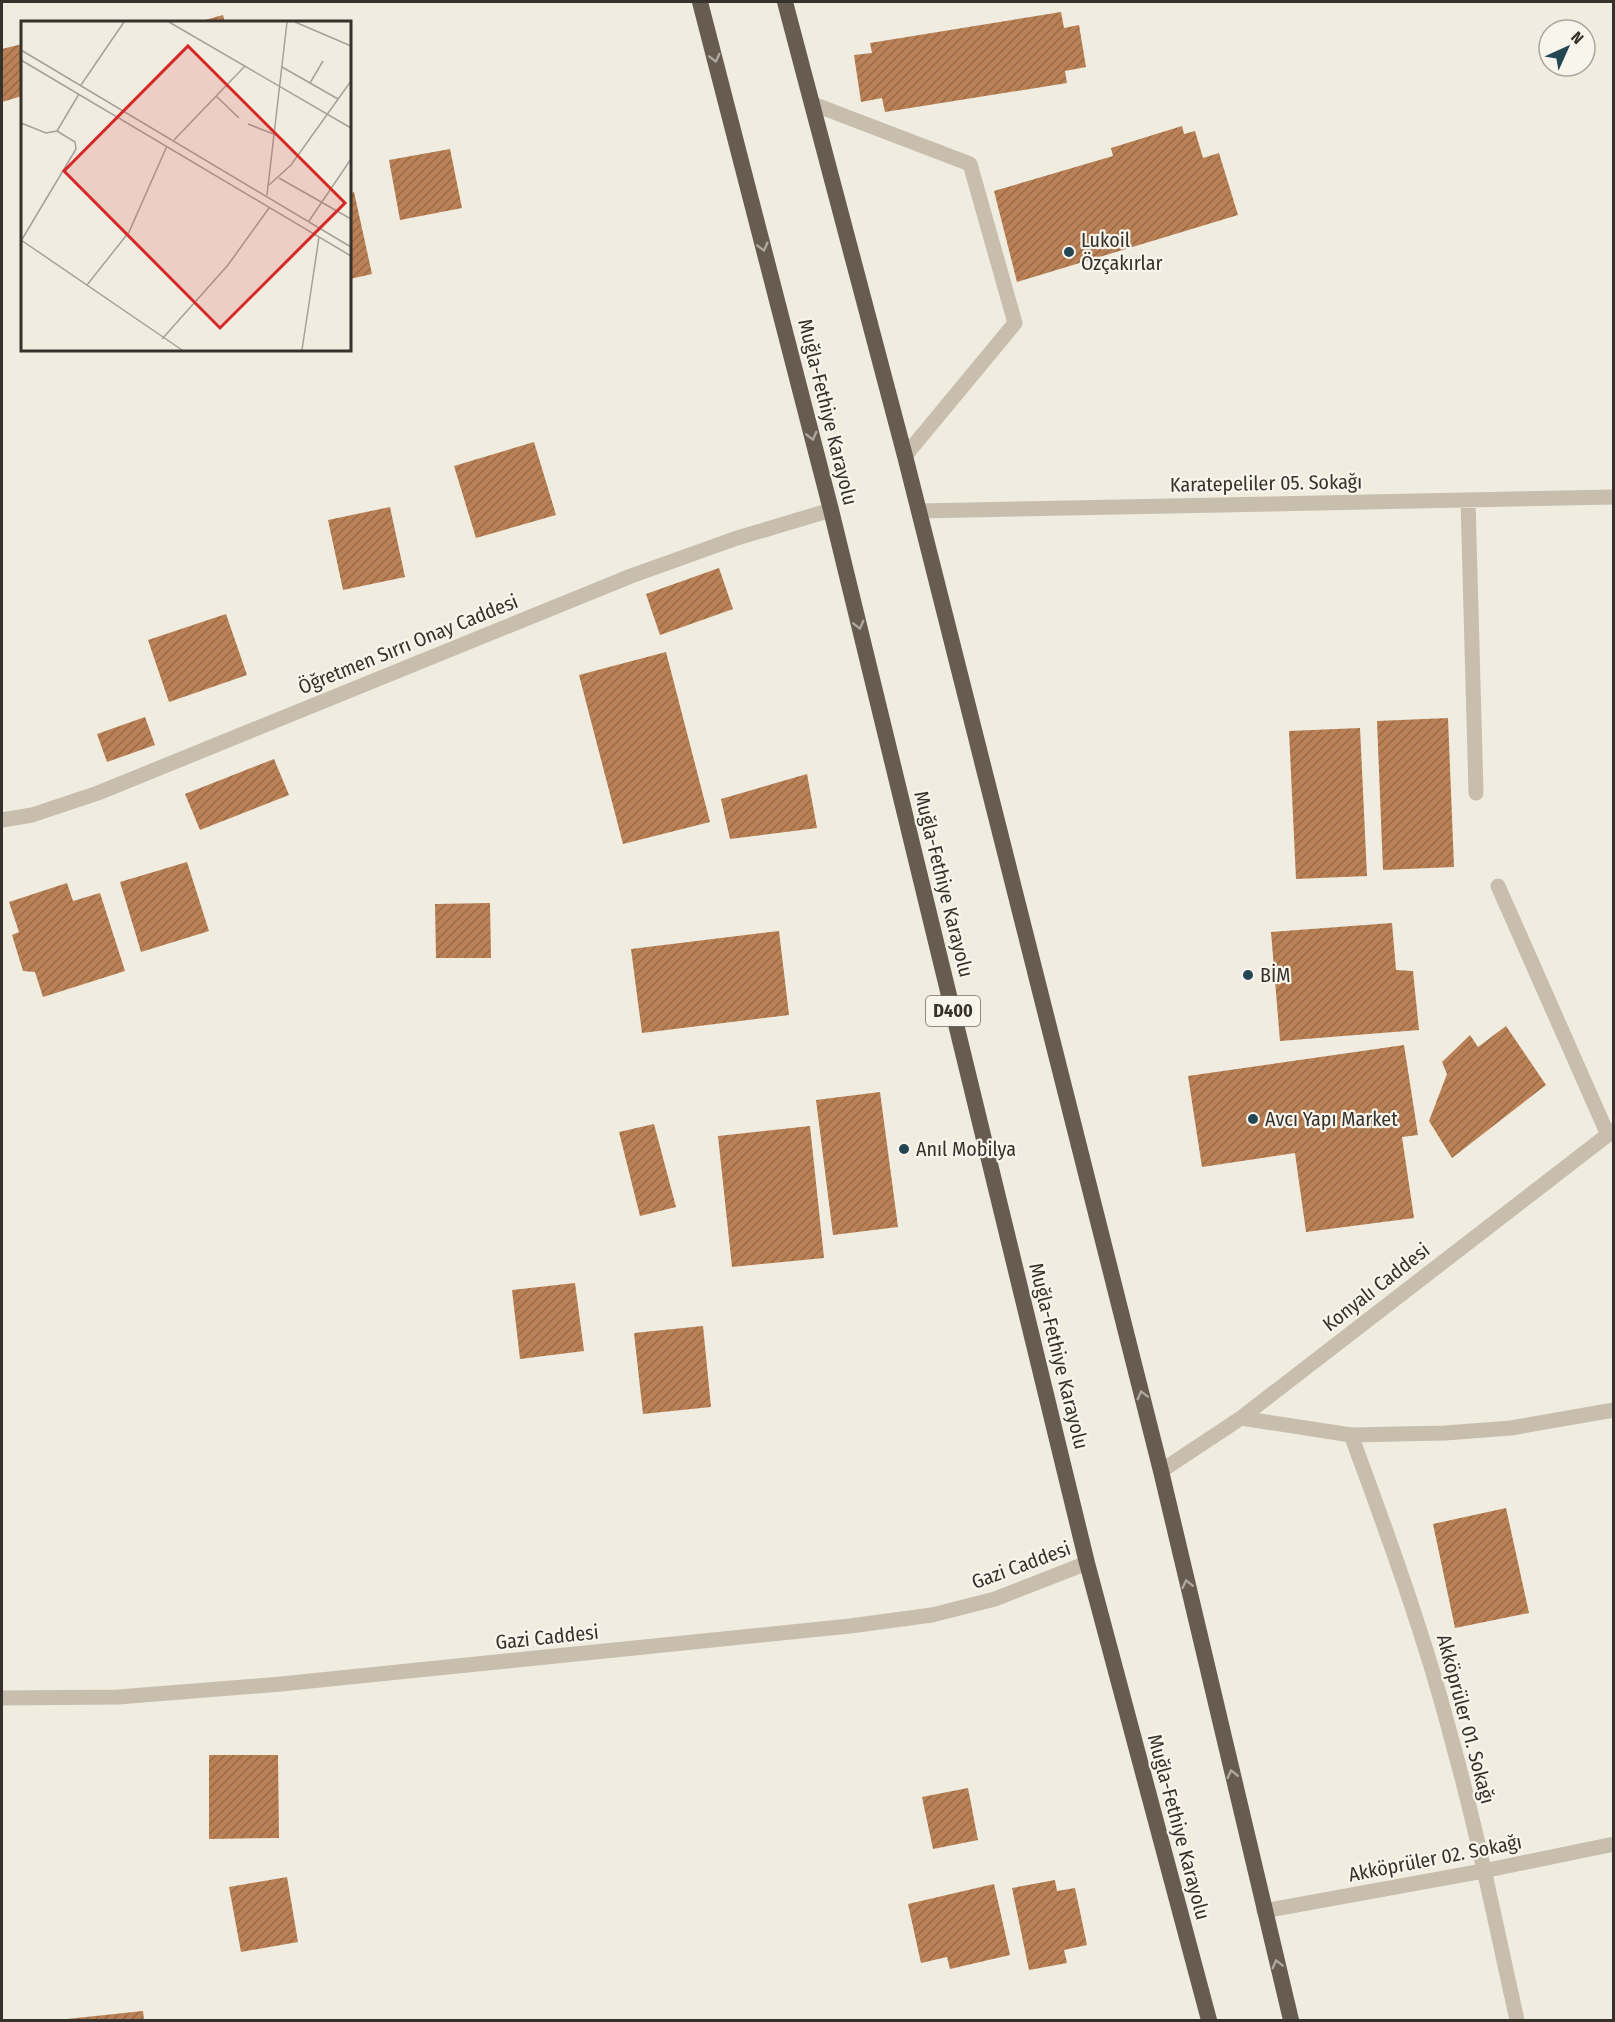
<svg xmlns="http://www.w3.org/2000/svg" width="1615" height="2022" font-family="'Fira Sans Condensed',sans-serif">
	<defs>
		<pattern id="building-hatch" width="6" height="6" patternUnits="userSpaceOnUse" patternTransform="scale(1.5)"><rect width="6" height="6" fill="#b98155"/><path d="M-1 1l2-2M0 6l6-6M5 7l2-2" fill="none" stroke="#976a47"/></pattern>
	</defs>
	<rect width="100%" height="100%" fill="#f0ece0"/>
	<path fill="url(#building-hatch)" d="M1061 12 1064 28 1079 25 1086 67 1065 71 1067 83 885 112 882 98 861 102 854 55 872 53 870 43Z
		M223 15 225 22H198Z
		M22 44V96L2 102V49Z
		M1182 126 1184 134 1195 131 1203 158 1219 153 1238 215 1017 282 994 191 1113 156 1111 148Z
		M450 149 462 208 400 220 389 160Z
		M354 192 372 274 350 279V193Z
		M534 442 556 515 476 538 454 466Z
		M390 507 405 577 343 590 328 520Z
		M719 568 733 609 660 635 646 594Z
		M226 614 247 675 169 702 148 640Z
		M666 652 710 822 623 844 579 675Z
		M145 717 155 745 107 762 97 734Z
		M1448 718 1454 867 1383 870 1377 721Z
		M1360 728 1367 876 1296 879 1289 731Z
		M274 759 289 795 200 830 185 794Z
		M807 774 817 828 730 839 721 799Z
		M187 862 209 931 141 952 120 882Z
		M67 883 73 901 100 893 125 971 43 997 35 972 23 971 12 935 19 932 9 902Z
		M490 903 491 958H436L435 904Z
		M1392 923 1396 970 1413 971 1419 1030 1280 1041 1271 932Z
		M779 931 789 1015 642 1033 631 949Z
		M1506 1026 1546 1085 1452 1158 1429 1121 1447 1074 1442 1062 1470 1035 1478 1047Z
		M1404 1045 1418 1135 1402 1137 1414 1218 1306 1232 1295 1153 1202 1167 1188 1076Z
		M880 1092 898 1227 833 1235 816 1100Z
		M654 1124 676 1207 640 1216 619 1132Z
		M810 1126 824 1258 732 1267 718 1136Z
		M575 1283 584 1351 520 1359 512 1290Z
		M703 1326 711 1407 643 1414 634 1333Z
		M1506 1508 1529 1613 1455 1628 1433 1524Z
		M209 1755H278L279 1838 209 1839Z
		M968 1788 978 1840 933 1849 922 1797Z
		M287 1877 298 1942 241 1952 229 1887Z
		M1055 1880 1057 1891 1075 1888 1087 1945 1064 1950 1067 1963 1029 1970 1012 1888Z
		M994 1884 1010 1955 950 1969 947 1957 921 1963 908 1904Z
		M143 2011 144 2020H67V2019Z"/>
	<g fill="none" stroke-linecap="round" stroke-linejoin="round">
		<path stroke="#c7bead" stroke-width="15" d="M813 104 970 164 1015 323 905 456"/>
		<path stroke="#c7bead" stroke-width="15" d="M1468 500 1476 793
			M919 511 1614 497
			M1498 886 1608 1135
			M1351 1435C1388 1535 1424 1634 1451 1737 1477 1830 1496 1926 1517 2020
			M1264 1911 1483 1871 1614 1844"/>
		<path stroke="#c7bead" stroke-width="15" d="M2 820 32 815 98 793 631 576 737 538 831 510
			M1241 1418 1351 1435 1445 1433 1511 1428 1614 1410
			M1161 1471 1241 1418 1614 1130
			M2 1698 118 1697 281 1684 850 1626 932 1615 995 1599 1087 1563"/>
		<path stroke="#665c50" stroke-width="16" d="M700 2 831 510 1087 1563 1209 2020
			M785 2 905 456 1161 1471 1291 2020"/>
	</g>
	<defs><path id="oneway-chevron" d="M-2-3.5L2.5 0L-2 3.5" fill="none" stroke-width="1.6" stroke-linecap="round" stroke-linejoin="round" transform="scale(1.5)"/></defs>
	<g stroke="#afa89e">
		<use href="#oneway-chevron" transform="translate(715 58) rotate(76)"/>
		<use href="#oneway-chevron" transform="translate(763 247) rotate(76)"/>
		<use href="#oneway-chevron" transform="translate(812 436) rotate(76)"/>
		<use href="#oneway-chevron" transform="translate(859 625) rotate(76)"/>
		<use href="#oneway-chevron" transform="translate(1142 1395) rotate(-104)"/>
		<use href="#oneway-chevron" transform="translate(1187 1584) rotate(-103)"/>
		<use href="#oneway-chevron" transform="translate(1232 1774) rotate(-103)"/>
		<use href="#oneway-chevron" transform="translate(1277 1964) rotate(-104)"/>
	</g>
	<g fill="#244754" stroke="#f8f5ec" stroke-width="2">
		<circle cx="1069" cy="252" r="6"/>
		<circle cx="1248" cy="975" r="6"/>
		<circle cx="1253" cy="1119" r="6"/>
		<circle cx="904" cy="1149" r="6"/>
	</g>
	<g text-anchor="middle" stroke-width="4.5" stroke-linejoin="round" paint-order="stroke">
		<rect fill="#f8f5ec" stroke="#706c65" stroke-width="1.5" x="926" y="996" width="54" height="30" rx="4.5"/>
		<g font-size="18" font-weight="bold" fill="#36312b">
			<text x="953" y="1017">D400</text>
		</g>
		<g font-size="20" fill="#36312b" stroke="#f8f5ec" text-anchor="start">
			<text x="1081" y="247">Lukoil<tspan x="1081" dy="23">Özçakırlar</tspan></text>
			<text x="1260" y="982">BİM</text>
			<text x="1265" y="1126">Avcı Yapı Market</text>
			<text x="916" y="1156">Anıl Mobilya</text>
		</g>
		<g font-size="20" fill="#36312b" stroke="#f8f5ec">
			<text transform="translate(828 412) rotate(76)" y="7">Muğla-Fethiye Karayolu</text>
			<text transform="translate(1266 483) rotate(-1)" y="7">Karatepeliler 05. Sokağı</text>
			<text transform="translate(408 644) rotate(-22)" y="7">Öğretmen Sırrı Onay Caddesi</text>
			<text transform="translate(944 884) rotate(76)" y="7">Muğla-Fethiye Karayolu</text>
			<text transform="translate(1376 1287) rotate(-38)" y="7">Konyalı Caddesi</text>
			<text transform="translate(1059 1356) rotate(76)" y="7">Muğla-Fethiye Karayolu</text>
			<text transform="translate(1021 1565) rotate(-20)" y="7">Gazi Caddesi</text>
			<text transform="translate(547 1637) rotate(-6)" y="7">Gazi Caddesi</text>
			<text transform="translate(1466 1719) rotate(75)" y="7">Akköprüler 01. Sokağı</text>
			<text transform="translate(1179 1827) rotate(75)" y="7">Muğla-Fethiye Karayolu</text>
			<text transform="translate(1435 1858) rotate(-11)" y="7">Akköprüler 02. Sokağı</text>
		</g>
	</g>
	<g transform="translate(21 21)">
		<rect width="330" height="330" fill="#f0ece0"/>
		<path fill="none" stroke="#a6a198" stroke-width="1.5" d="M148 1 330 107M274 1 330 25M0 29 330 226M0 39 330 235M261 46 317 78M289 62 302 40M60 64 103 1M195 75 218 97M0 102 25 112 36 110M227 103 255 114M36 110 58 73M153 119 224 45M258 157 330 198M248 164 270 144 330 60M246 174 266 1M288 200 330 138M0 219 161 329M0 220 55 128 54 121 36 110M66 264 108 211 146 125M141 318 207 244 248 187M281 329 298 216"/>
		<path fill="#d62828" fill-opacity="0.15" stroke="#d62828" stroke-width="3" d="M167 25 324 182 199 307 43 150Z"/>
		<rect width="330" height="330" fill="none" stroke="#36312b" stroke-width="3"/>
	</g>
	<rect width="1615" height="2022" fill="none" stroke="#36312b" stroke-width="6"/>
	<g transform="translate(1567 48) rotate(45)"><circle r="28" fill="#f8f5ec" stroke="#aaa79f" stroke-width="1.5"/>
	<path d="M0-4.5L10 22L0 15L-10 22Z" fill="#244754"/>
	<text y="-9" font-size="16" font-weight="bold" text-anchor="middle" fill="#36312b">N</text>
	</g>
</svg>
